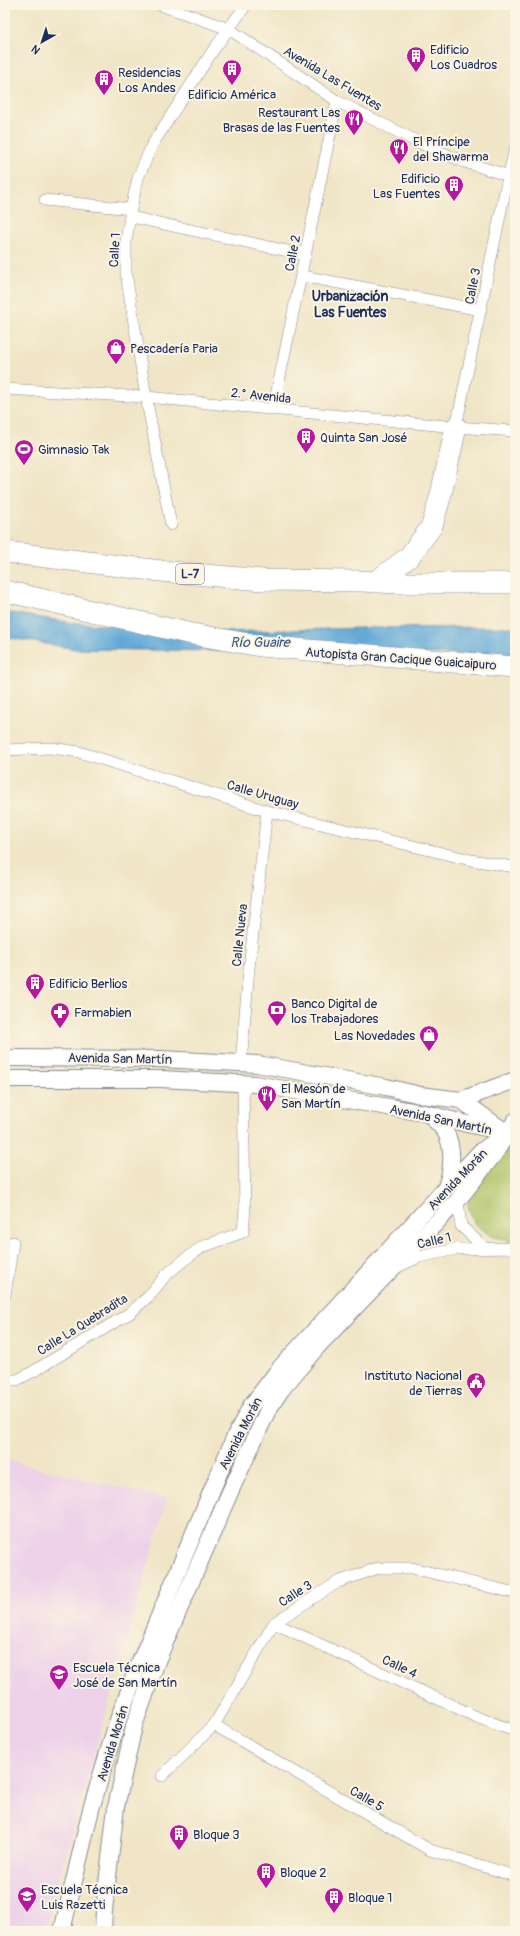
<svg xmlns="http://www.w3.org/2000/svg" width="520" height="1936" font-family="Pangolin,sans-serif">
	<rect width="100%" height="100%" fill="#fcf5e5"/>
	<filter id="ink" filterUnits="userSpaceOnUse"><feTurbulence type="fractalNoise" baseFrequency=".025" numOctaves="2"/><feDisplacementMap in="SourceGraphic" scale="8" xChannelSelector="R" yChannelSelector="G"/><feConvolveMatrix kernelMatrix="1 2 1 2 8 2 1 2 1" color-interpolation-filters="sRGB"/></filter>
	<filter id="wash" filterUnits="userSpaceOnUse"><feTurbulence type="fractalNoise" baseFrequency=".012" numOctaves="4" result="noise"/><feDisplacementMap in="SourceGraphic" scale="16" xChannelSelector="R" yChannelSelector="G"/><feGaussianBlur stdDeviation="0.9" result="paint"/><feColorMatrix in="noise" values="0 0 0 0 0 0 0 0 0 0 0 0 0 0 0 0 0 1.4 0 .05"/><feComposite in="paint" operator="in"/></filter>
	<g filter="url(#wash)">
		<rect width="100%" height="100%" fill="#f0e5c6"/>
		<path fill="#edd1e9" d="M5 1460 167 1499 54 1896 46 1931H5Z"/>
		<path fill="#afc266" stroke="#657862" d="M515 1134V1242L491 1236 475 1224 468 1206 469 1193Z"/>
		<path fill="#60a9d7" stroke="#3e6c9a" d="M5 612 67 622 187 633 362 628 515 627V655L76 649 5 637Z"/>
	</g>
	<g filter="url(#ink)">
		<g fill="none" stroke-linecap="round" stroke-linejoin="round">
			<g stroke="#868a92" stroke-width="12">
				<path id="street" d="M161 5 229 29 337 101 420 143 462 161 515 178
					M45 200 131 209
					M131 217 306 255
					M302 276 481 310
					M5 389 146 397 456 427 515 431
					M273 410 337 101
					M456 427 508 177 515 149
					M171 525 146 397 126 273V242L131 209 138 178 152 145 212 52 246 5
					M5 750 51 748 79 752 267 811 471 860 515 867
					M241 1063 249 968 267 811
					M458 1200 461 1226 486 1249
					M397 1267 419 1257 456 1249 515 1248
					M5 1295 13 1242
					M5 1380H17L34 1371 130 1313 149 1296 165 1276 184 1260 202 1247 243 1232 245 1208 243 1083
					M274 1623 479 1718 515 1731
					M214 1725 430 1850 515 1876
					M162 1776 214 1725 274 1623 338 1582 378 1568H412L515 1593"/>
			</g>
			<g stroke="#868a92" stroke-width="18">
				<path id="secondary" d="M5 1058 161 1059 257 1064 386 1087 420 1095 461 1100 507 1133
					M5 1079H161L255 1084 429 1114 467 1124 500 1131
					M461 1100 515 1080
					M429 1114C434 1120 442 1126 446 1133 454 1149 452 1171 446 1187
					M62 1931 91 1809 118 1720 137 1669 211 1492 235 1436 251 1406 279 1369 445 1189 480 1152 507 1133
					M103 1931 104 1910 116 1807 134 1726 157 1661 230 1492 268 1410 281 1390 317 1347 458 1200 495 1153 515 1121"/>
			</g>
			<g stroke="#868a92" stroke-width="22">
				<path id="highway" d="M5 552 161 571 262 580 361 581 397 583H515
					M375 582 409 557 432 526 441 494 456 427
					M5 591 187 633 260 646 515 667"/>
			</g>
			<use href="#street" stroke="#fff" stroke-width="11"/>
			<use href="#secondary" stroke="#fff" stroke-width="16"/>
			<use href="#highway" stroke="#fff" stroke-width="21"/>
		</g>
	</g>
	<defs>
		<g id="building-pin" transform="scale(1)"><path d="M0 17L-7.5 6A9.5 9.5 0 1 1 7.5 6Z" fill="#b5179e" stroke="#fcf5e5"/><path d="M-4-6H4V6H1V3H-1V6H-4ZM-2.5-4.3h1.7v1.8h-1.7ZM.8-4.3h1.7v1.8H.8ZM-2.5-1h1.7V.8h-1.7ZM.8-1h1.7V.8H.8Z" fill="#fff"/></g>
		<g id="restaurant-pin" transform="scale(1)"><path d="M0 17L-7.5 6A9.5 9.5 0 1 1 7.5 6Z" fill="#b5179e" stroke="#fcf5e5"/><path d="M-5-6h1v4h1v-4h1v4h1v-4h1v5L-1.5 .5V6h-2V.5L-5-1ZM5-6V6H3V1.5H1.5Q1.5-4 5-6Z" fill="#fff"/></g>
		<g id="shop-pin" transform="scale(1)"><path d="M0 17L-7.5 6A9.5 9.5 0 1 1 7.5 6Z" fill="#b5179e" stroke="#fcf5e5"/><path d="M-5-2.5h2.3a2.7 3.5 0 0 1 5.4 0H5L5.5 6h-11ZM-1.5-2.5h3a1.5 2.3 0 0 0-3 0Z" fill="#fff"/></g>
		<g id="stadium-pin" transform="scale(1)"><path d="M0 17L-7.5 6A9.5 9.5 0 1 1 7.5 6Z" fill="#b5179e" stroke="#fcf5e5"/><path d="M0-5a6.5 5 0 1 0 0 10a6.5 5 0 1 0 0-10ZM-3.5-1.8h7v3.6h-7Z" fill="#fff"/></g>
		<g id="bank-pin" transform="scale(1)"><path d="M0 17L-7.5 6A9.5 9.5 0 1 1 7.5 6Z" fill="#b5179e" stroke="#fcf5e5"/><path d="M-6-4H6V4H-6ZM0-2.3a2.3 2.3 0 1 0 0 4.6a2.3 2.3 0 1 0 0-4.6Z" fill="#fff"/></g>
		<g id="pharmacy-pin" transform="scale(1)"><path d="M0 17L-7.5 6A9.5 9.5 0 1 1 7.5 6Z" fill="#b5179e" stroke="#fcf5e5"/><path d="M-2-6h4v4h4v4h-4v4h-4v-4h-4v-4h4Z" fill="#fff"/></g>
		<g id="civic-pin" transform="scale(1)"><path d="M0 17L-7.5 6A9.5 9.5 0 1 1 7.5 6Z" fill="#b5179e" stroke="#fcf5e5"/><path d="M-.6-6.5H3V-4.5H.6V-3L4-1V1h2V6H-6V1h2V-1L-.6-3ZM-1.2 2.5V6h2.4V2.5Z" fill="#fff"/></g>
		<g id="school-pin" transform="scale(1)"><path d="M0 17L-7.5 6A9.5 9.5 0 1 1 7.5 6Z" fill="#b5179e" stroke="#fcf5e5"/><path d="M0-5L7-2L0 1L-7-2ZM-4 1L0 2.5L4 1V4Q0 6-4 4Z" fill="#fff"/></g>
	</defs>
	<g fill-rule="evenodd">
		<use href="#building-pin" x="416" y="56"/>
		<use href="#building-pin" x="232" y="69"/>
		<use href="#building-pin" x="104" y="79"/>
		<use href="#restaurant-pin" x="354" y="119"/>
		<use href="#restaurant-pin" x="399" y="148"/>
		<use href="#building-pin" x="454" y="185"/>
		<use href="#shop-pin" x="116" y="348"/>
		<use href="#building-pin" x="306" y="437"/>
		<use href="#stadium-pin" x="24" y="449"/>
		<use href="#building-pin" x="35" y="983"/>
		<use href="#bank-pin" x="277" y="1010"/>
		<use href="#pharmacy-pin" x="60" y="1012"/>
		<use href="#shop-pin" x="429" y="1035"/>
		<use href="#restaurant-pin" x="267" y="1095"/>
		<use href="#civic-pin" x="476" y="1382"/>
		<use href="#school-pin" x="59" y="1674"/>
		<use href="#building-pin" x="179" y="1834"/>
		<use href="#building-pin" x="266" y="1872"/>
		<use href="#school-pin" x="27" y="1896"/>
		<use href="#building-pin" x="334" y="1897"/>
	</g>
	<g text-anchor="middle" stroke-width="4" stroke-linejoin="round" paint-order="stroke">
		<rect fill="#fcf5e5" stroke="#5e6a86" stroke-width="1" x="176" y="564" width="28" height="20" rx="3"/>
		<g font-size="12" font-weight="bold" fill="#1b2f5e">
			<text x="190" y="578">L-7</text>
		</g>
		<g font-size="13" fill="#1b2f5e" stroke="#fcf5e5" text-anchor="start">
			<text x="430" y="54">Edificio<tspan x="430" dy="15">Los Cuadros</tspan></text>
			<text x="118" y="77">Residencias<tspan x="118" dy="15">Los Andes</tspan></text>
			<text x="232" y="99" text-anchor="middle">Edificio América</text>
			<text x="340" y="117" text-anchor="end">Restaurant Las<tspan x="340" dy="15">Brasas de las Fuentes</tspan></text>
			<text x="413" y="146">El Príncipe<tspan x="413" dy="15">del Shawarma</tspan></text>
			<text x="440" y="183" text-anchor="end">Edificio<tspan x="440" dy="15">Las Fuentes</tspan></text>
			<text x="130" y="353">Pescadería Paria</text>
			<text x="320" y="442">Quinta San José</text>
			<text x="38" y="454">Gimnasio Tak</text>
			<text x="49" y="988">Edificio Berlios</text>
			<text x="291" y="1008">Banco Digital de<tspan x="291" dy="15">los Trabajadores</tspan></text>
			<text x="74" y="1017">Farmabien</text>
			<text x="415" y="1040" text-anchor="end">Las Novedades</text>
			<text x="281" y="1093">El Mesón de<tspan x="281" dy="15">San Martín</tspan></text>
			<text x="462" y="1380" text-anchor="end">Instituto Nacional<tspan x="462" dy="15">de Tierras</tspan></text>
			<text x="73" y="1672">Escuela Técnica<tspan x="73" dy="15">José de San Martín</tspan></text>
			<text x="193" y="1839">Bloque 3</text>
			<text x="280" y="1877">Bloque 2</text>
			<text x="41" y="1894">Escuela Técnica<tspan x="41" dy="15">Luis Razetti</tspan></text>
			<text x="348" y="1902">Bloque 1</text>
		</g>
		<g font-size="13" fill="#1b2f5e" stroke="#fcf5e5">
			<text transform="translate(333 78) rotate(31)" y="5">Avenida Las Fuentes</text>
			<text transform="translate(114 250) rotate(-87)" y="5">Calle 1</text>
			<text transform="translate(292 253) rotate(-79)" y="5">Calle 2</text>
			<text transform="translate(472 286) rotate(-79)" y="5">Calle 3</text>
			<text transform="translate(261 395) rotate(6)" y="5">2.° Avenida</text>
			<text transform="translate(401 658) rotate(4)" y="5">Autopista Gran Cacique Guaicaipuro</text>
			<text transform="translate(263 794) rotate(16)" y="5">Calle Uruguay</text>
			<text transform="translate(239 935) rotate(-84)" y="5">Calle Nueva</text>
			<text transform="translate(120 1058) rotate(1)" y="5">Avenida San Martín</text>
			<text transform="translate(441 1119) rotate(12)" y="5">Avenida San Martín</text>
			<text transform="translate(457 1179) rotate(-46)" y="5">Avenida Morán</text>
			<text transform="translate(434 1240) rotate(-13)" y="5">Calle 1</text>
			<text transform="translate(82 1324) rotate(-32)" y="5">Calle La Quebradita</text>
			<text transform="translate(240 1433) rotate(-63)" y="5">Avenida Morán</text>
			<text transform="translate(295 1593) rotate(-33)" y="5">Calle 3</text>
			<text transform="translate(400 1666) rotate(25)" y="5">Calle 4</text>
			<text transform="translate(112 1743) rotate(-73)" y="5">Avenida Morán</text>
			<text transform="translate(367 1798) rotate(30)" y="5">Calle 5</text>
		</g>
		<g font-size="14" font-weight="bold" fill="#1b2f5e" stroke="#fcf5e5">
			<text x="350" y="301">Urbanización<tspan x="350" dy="16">Las Fuentes</tspan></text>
		</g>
		<g font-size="14" font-style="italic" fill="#335a88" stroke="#fcf5e5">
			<text x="260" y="647">Río Guaire</text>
		</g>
	</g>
	<rect width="520" height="1936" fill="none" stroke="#fcf5e5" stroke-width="20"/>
	<g transform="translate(42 42) rotate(219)" stroke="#fcf5e5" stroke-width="3" paint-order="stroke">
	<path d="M0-3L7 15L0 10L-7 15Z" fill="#1b2f5e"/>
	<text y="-6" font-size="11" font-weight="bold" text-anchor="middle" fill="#1b2f5e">N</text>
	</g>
</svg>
